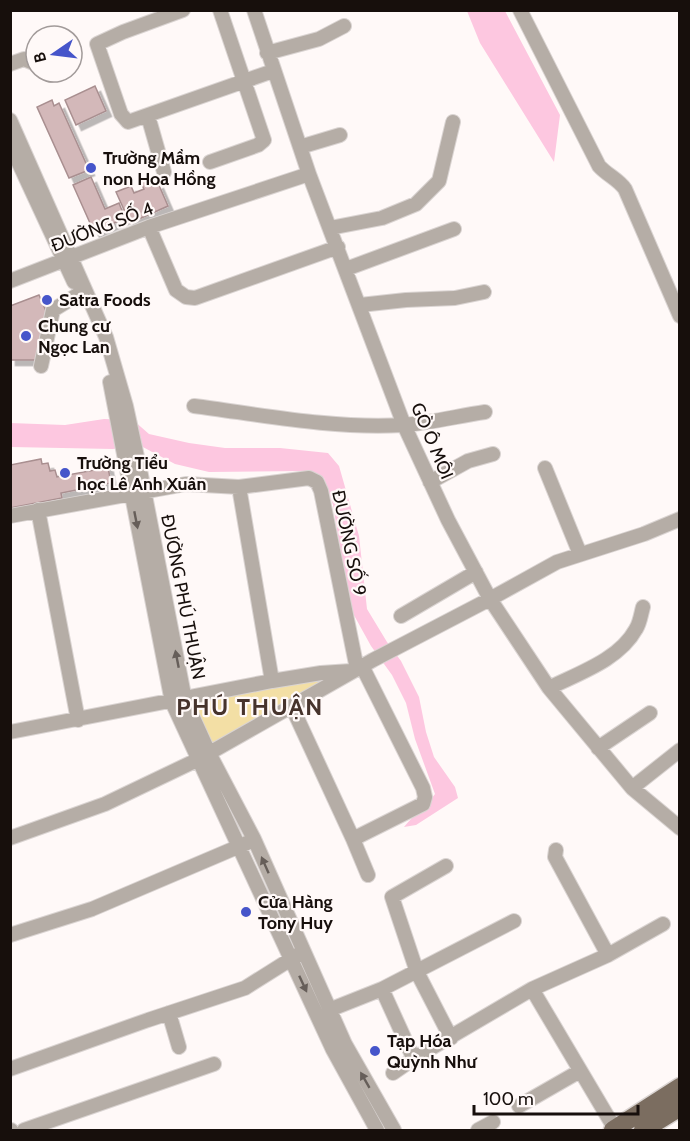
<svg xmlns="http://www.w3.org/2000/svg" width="690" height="1141" font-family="Cabin,sans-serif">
	<defs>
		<filter id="shadow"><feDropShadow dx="5.5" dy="5.5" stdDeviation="0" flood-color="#0004"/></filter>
	</defs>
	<rect width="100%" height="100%" fill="#fff9f8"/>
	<path fill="#f3dfa5" d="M324 677 326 680 211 746 192 706 198 701Z"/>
	<path fill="#fdc7e0" d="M467 11H505L560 115 554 162 480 43Z
		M104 419 133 420 149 434 189 443 225 448H280L328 453 339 466 359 536 367 609 387 642 401 661 419 697 426 732 434 757 455 787 458 798 416 825 404 827C414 814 426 807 435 794L415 739 406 703 392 675 371 646 350 608 333 505 324 478 304 471 209 472 175 464 139 445 113 449 11 447 10 423 65 425Z"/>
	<path fill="#d3b8b9" stroke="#a98f90" stroke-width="1.5" filter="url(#shadow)" d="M95 86 106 111 76 125 65 100Z
		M52 100 54 106 59 103 89 170 69 178 37 107Z
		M91 177 105 209 119 203 125 218 94 232 73 185Z
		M149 177 152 186 158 183 168 206 130 223 116 192 131 186 134 193 144 189 140 181Z
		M39 295 46 311 38 360H10V306Z
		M41 459 42 464 48 463 50 471 55 470 57 477 95 470 94 464 107 462 111 483 61 493 62 498 10 508V465Z"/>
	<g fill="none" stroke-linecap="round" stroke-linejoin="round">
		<g stroke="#dad4d2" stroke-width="16">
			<path id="minor" d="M183 10 123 32 97 44 121 114 128 122 273 71
				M254 10 309 174 404 425 448 520 490 599 549 688 632 788 680 828
				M520 10 599 166C607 175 618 179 625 189L680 316
				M267 53 319 39 344 26
				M10 64 24 59 36 64
				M47 72 51 75
				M148 116 164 172
				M10 120 106 337 126 406 141 475 185 700 209 753 254 839 345 1044 394 1130
				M10 144 74 282
				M300 147 340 135
				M210 162 258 145 264 140 220 10
				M149 227 176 290 186 297 195 298 338 247
				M330 228 382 218 416 204 439 181 453 122
				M346 269 454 229
				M10 281 149 227 309 174
				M360 305 406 300 455 298 484 292
				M41 366 53 310 79 294
				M110 382 172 702 333 1050 377 1130
				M194 406C263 415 333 429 403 425 430 423 458 416 485 412
				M545 468 580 554
				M430 482 468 461 493 454
				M239 487 272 681
				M38 510 78 720
				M10 516 186 484 239 487 309 478 317 482 321 491 357 669
				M401 616 476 572
				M549 688C579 673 619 660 636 629 640 623 641 614 643 607
				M292 707 353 839 423 804 425 797 423 788 362 666
				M10 732 272 681 321 673 351 671
				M598 748 650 713
				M632 788 680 750
				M10 838 105 804 197 760 373 660 490 599 557 562 644 534 680 519
				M353 839 368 875
				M556 850 555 857 608 955
				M446 866 392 897 417 972 451 1038
				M10 935 92 909 247 843
				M382 989 412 1055 416 1057
				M532 989 615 1129
				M329 1010 382 989 514 921
				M169 1013 179 1047
				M10 1069 148 1020 245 988 299 954
				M393 1073 416 1057 532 989 608 955 663 924
				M519 1106 580 1071
				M10 1130H11
				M24 1130 214 1064
				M478 1130 493 1122"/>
		</g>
		<g stroke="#dad4d2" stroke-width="21">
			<path id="major" d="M613 1130 680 1087
				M643 1130 680 1107"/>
		</g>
		<use href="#minor" stroke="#b5ada6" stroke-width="14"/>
		<use href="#major" stroke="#7b6d60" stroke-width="18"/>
	</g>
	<defs><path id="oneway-solid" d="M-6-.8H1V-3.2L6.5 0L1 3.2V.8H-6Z" transform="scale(1.5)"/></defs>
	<g fill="#665e59">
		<use href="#oneway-solid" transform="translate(136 520) rotate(79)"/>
		<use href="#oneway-solid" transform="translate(177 659) rotate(-101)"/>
		<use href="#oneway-solid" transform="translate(265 865) rotate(-114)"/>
		<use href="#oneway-solid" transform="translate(303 984) rotate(65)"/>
		<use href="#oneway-solid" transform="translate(365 1080) rotate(-120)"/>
	</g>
	<g fill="#4655ca" stroke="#fff9f8" stroke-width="2">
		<circle cx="91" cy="168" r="6"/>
		<circle cx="47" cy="300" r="6"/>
		<circle cx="26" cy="336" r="6"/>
		<circle cx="65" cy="473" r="6"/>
		<circle cx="246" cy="912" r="6"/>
		<circle cx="375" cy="1051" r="6"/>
	</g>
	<g text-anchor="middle" stroke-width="4.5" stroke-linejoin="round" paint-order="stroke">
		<g font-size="18" font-weight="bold" fill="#170f0c" stroke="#fff9f8" text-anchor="start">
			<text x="103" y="164">Trường Mầm<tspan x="103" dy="21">non Hoa Hồng</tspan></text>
			<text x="59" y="306">Satra Foods</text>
			<text x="38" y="332">Chung cư<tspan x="38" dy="21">Ngọc Lan</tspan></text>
			<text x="77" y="469">Trường Tiểu<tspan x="77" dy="21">học Lê Anh Xuân</tspan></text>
			<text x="258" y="908">Cửa Hàng<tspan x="258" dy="21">Tony Huy</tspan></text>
			<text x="387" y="1047">Tạp Hóa<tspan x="387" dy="21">Quỳnh Như</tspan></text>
		</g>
		<g font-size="18" fill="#170f0c" stroke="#fff9f8">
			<text transform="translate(102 227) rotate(-21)" y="6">ĐƯỜNG SỐ 4</text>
			<text transform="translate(432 441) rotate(67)" y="6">GÒ Ô MÔI</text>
			<text transform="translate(349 543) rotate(78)" y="6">ĐƯỜNG SỐ 9</text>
			<text transform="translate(183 597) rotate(79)" y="6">ĐƯỜNG PHÚ THUẬN</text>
		</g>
		<g font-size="24" font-weight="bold" letter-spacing="1.5" fill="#46332c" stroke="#fff9f8">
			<text x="250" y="715">PHÚ THUẬN</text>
		</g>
	</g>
	<rect width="690" height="1141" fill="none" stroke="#170f0c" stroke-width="24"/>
	<g transform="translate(54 54) rotate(256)"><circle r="28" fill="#fff9f8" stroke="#a29b9a" stroke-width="1.5"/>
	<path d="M0-4.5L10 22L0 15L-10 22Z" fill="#4655ca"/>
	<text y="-9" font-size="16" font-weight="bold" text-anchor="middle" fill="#170f0c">B</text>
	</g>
	<path d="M474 1105v9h164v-9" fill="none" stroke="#170f0c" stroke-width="3"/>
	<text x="483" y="1105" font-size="18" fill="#170f0c" stroke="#fff9f8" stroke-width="4.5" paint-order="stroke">100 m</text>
</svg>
